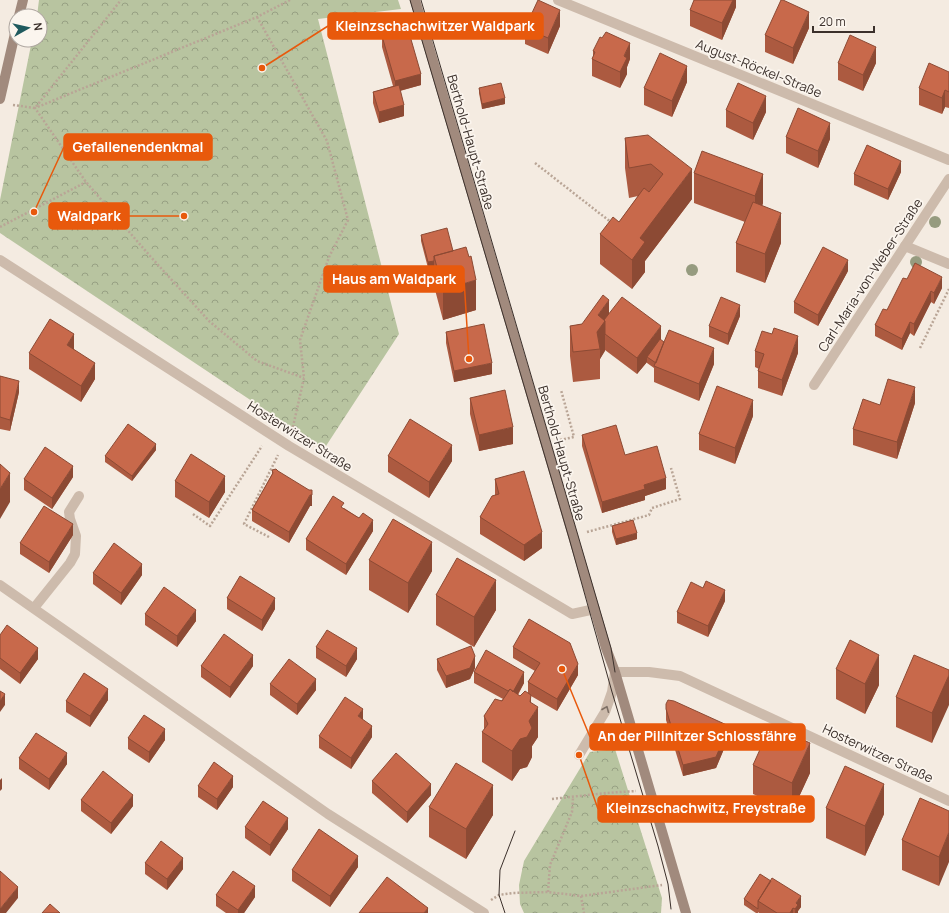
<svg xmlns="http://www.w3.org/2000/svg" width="949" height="913" font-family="Manrope,sans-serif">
	<defs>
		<pattern id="park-crowns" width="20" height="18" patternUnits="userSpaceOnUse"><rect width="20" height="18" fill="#b8c4a0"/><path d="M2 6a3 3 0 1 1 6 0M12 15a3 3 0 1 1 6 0" fill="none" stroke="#97a083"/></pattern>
	</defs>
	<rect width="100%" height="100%" fill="#f4ebe1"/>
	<path fill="url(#park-crowns)" d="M39 0H398L401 9 318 19 399 334 324 449 0 233V200L32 40H40V16H37Z
		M615 749 662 898 661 913H524L520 904 519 885 524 861 590 752Z"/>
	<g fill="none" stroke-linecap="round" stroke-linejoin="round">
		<path stroke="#b9a596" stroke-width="2.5" stroke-dasharray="2 2" stroke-linecap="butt" d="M290 0 257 17 35 108 86 182 150 256 209 321 257 361 304 378
			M257 17 327 141 348 220 329 257 300 340 304 378 292 431
			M13 105 35 108 121 0
			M535 163 612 223
			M0 227 86 182
			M920 348 949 289
			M560 440 574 437 561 390
			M193 514 210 526 262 446
			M587 532 649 515 652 508 680 499 671 468
			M269 537 244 524 278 455
			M552 799 606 793 636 791
			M548 892 550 865 572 812 573 798
			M581 896 584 913
			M491 900 499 895 513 893 548 892 581 896 662 885"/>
		<path stroke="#cdbbac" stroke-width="10" d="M814 385 905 246
			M34 608 70 563 75 554 76 536 70 519 69 512 79 496
			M579 755 605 712 612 692 615 672"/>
		<path stroke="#cdbbac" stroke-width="10" d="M558 0 949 160
			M949 179 905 246 949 264
			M0 260 289 446 567 611 572 614 595 609
			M0 585 328 814 484 913
			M615 672H649L680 676 949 801"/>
		<path stroke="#a18a7d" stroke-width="10" d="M415 0 606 648 615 672 686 913
			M19 16 23 0
			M0 99 16 29"/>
		<path stroke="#3b302b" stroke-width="1" d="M410 0 569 538 612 692 658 846 668 884 671 909
			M421 0 611 648 615 672
			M505 913 499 895 500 870 515 831"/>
	</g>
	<g fill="#969b7f">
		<circle cx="935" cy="222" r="6"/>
		<circle cx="916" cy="262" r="6"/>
		<circle cx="692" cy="270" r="6"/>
	</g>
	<path fill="#ac5a40" d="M736 0V7L722 40 690 26V10Z
		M382 23 404 30 421 85 400 91 404 116 379 123 373 103V92L393 86 382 47Z
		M560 26 548 54 525 44V28Z
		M809 28 793 64 765 52V35Z
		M593 51 630 59 627 67V74L620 88 592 76V59L593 57Z
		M838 63H876L863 91 838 80Z
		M949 72V108L945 107 942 114 919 105V88Z
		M687 82 672 117 644 105V88Z
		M479 88 505 104 482 109 479 93Z
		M726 110 766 112 753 140 726 127Z
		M786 137 830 139 818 168 786 153Z
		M625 138 692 199 645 261V272L632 289 600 264V234L619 222 638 196 629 198 625 168Z
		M901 172 888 200 854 185V174Z
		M694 173 763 174V203L762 206 781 243 765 283 736 272V243L745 222 694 203Z
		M421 235 453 251 476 310 443 320 434 286V266L428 268 421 241Z
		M848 271 818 326 794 313V302Z
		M907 279 942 288 934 304 931 302 914 336 910 333 902 350 875 336V325L887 310Z
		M609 314 664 342 714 364 699 401 654 382V368L647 363V362L637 374 605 350 600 359V379L573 382 570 356V326L582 324Z
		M740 316 728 345 709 337V326Z
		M446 332 492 374 454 382 446 343Z
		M755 351 798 353 782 396 758 388V371L759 369 755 367Z
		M29 353 95 379 81 402 29 369Z
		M0 376 19 392 10 431 0 429Z
		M470 398 513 444 479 451 470 414Z
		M915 403 897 459 853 445V429L880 405Z
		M753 416 735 464 699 450V434Z
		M582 435 625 455 666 489 645 496V500L602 513 582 446Z
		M156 450 132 481 105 462V456Z
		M388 456 452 461 429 498 388 472Z
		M272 470 278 471 312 506H310L289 543 252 521V510L272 474Z
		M73 477 52 509 24 490V479Z
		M495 479 542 548 524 561 480 534V517L495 495Z
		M175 481 225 492 209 518 175 497Z
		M344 508 359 518 373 531 346 575 306 550V539Z
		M612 526 637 539 616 545 612 532Z
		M73 535 49 573 20 554V543Z
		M369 560 432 571 408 613 369 590Z
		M93 573 142 575 121 605 93 584Z
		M436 595 496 610 474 647 436 625Z
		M227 598 275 609 262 631 227 609Z
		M725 601 708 637 677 623V612Z
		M145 614 196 621 177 647 145 625Z
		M0 635 38 659 20 684 0 669Z
		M316 647 357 659 346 677 316 658Z
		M513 647 578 675 557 711 531 696V703L538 737 532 746V757L527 767 520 769 512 781 482 762V732L484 731V716L503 699 474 683V672L524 683 518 695 520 696 528 693V682L535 671 513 658Z
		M437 659 475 668 470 679 446 688 437 670Z
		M201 666H253L230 698 201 677Z
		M836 669 879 685 865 714 836 699Z
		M949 670 932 743 896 727V697Z
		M270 684 316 690 297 715 270 695Z
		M108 700 90 727 66 712V701Z
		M666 704 729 737 716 768 683 776 666 720Z
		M319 736 372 737 351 769 319 748Z
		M128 738 165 740 149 763 128 749Z
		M19 758 67 764 49 790 19 769Z
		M753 765 810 773 792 812 753 794Z
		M372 781 431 795 407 823 372 793Z
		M198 786 233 787 217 810 198 797Z
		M81 800 133 806 111 834 81 811Z
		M429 807 493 815 466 859 429 837Z
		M826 808 884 814 865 856 826 838Z
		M949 811 939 886 902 870V840Z
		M245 827 288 829 270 856 245 838Z
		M145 863 183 869 167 890 145 874Z
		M358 867 330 907 292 881V870Z
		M216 895 255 897 244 913H226L216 906Z
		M744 899 801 907 798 911V913H759L758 912V913H756L744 905Z"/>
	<path fill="#8c4a34" d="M733 0H736V7L722 40V23Z
		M560 10V26L548 54V38Z
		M809 12V28L793 64V48Z
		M630 43V59L627 67V74L620 88V72L624 56Z
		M876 47V63L863 91V75Z
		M687 66V82L672 117V101Z
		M421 74V85L395 92V81Z
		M945 90V107L942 114V98Z
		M766 96V112L753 140V123Z
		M505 98V104L482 109V104Z
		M404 105V116L379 123V112Z
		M830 123V139L818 168V151Z
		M901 161V172L888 200V189Z
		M692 169V199L645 261V272L632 289V260L640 238Z
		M763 174V203L755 226V196Z
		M781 213V243L765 283V254Z
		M848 260V271L818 326V315Z
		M434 261V266L428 268V262Z
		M942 277V288L934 304V293Z
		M476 280V310L443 320V290Z
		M931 291V302L914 336V324Z
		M609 300V330L605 334V351L600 359V349L597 332 598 315Z
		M740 305V316L728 345V334Z
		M910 322V333L902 350V339Z
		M661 326V343L647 357V362L637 374V358Z
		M74 334V351L67 345Z
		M798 336V353L782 396V380Z
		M714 348V364L699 401V384Z
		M95 363V379L81 402V386Z
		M492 363V374L454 382V371Z
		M19 381V392L10 431V420Z
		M915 387V403L897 459V442Z
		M753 400V416L735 464V448Z
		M513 427V444L479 451V435Z
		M156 444V450L132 481V476Z
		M452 445V461L429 498V482Z
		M73 466V477L52 509V498Z
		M10 473V502L0 519V489Z
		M225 476V492L209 518V502Z
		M666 478V489L645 496V500L602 513V502L644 485Z
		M310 495H312V506H310L289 543V532Z
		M373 520V531L346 575V564Z
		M73 524V535L49 573V562Z
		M542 532V548L524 561V545Z
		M637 533V539L616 545V539Z
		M432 542V571L408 613V583Z
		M142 564V575L121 605V593Z
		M496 580V610L474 647V617Z
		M725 590V601L708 637V626Z
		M275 598V609L262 631V620Z
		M196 610V621L177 647V636Z
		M38 648V659L20 684V673Z
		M357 648V659L346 677V666Z
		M253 655V666L230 698V687Z
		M879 655V685L865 714V684Z
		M475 656V668L470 679 446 688V676Z
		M578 664V675L557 711V699Z
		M524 672V683L512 704V693Z
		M949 675V705L932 743V713Z
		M316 679V690L297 715V704Z
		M108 689V700L90 727V716Z
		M5 694V705L0 712V701Z
		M531 695V718L538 707V737L532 746V757L527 767 520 769 512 781V751L530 702Z
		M363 709V720L358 716Z
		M372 726V737L351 769V758Z
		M729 726V737L716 768 683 776V765Z
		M165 729V740L149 763V752Z
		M810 743V773L792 812V783Z
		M67 753V764L49 790V779Z
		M233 776V787L217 810V799Z
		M2 778V789L0 791V780Z
		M431 784V795L407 823V812Z
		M884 784V814L865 856V826Z
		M493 785V815L466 859V829Z
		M133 795V806L111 834V823Z
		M288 818V829L270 856V845Z
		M949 832V862L939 886V857Z
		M358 856V867L330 907V896Z
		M183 858V869L167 890V879Z
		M255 886V897L244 913H238V910Z
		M18 887V898L6 913H0V909Z
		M801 896V907L798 911V913H795L796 903Z
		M428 908V913H424Z
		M793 908V913H790Z"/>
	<path fill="#c8694b" stroke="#8c4a34" d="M538 0 560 10 548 38 525 28Z
		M694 0H733L722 23 690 10Z
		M781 0H783L809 12 793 48 765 35Z
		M401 18 404 30 408 29 421 74 395 81 382 36 385 35 382 23Z
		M606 32 630 43 624 56 627 58 620 72 592 59 595 52 593 51 600 37 602 38Z
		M850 35 876 47 863 75 838 63Z
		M660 53 687 66 672 101 644 88Z
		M929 63 949 72V92L945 90 942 98 919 88Z
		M501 83 505 98 482 104 479 88Z
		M738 83 766 96 753 123 726 110Z
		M399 85 404 105 379 112 373 92Z
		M798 108 830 123 818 151 786 137Z
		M648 135 692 169 640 238 645 242 632 260 600 234 613 217 619 222 644 188 649 192 663 174 651 164 629 168 625 138Z
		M867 145 901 161 888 189 854 174Z
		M702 151 763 174 755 196 694 173Z
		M753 202 781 213 765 254 736 243Z
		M447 228 453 251 434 256V261L428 262 421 235Z
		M466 247 469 257 471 256 476 280 443 290 434 256Z
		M823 247 848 260 818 315 794 302Z
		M915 263 942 277 934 293 931 291 914 324 910 322 902 339 875 325 883 309 887 310 903 278 907 279Z
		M603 295 609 300 598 315 605 321 597 332 600 349 573 352 570 326 582 324Z
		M622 297 661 326 637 358 605 334V321L604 320Z
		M721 297 740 305 728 334 709 326Z
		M50 319 74 334 67 345 95 363 81 386 29 353Z
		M484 324 492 363 454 371 446 332Z
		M774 328 798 336 782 380 758 371 764 354 755 351 762 331 772 334Z
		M669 330 714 348 699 384 654 366Z
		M660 339 664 342 656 363 647 357Z
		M0 376 19 381 10 420 0 417Z
		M888 379 915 387 897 442 853 429 863 399 880 405Z
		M717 386 753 400 735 448 699 434Z
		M505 390 513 427 479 435 470 398Z
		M410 419 452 445 429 482 388 456Z
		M128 424 156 444 132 476 105 456Z
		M616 425 625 455 657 446 666 478 644 485 645 489 602 502 582 435Z
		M45 447 73 466 52 498 24 479Z
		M191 454 225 476 209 502 175 481Z
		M0 464 10 473 0 489Z
		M276 469 278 471 309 490H312V495H310L289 532 252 510 273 473 272 470Z
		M524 471 542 532 524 545 480 517 492 496 499 494 495 479Z
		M333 496 344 503 341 507 359 518 363 513 373 520 346 564 306 539Z
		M44 506 73 524 49 562 20 543Z
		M393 519 432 542 408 583 369 560Z
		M633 520 637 533 616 539 612 526Z
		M114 543 142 564 121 593 93 573Z
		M457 558 496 580 474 617 436 595Z
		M240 576 275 598 262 620 227 598Z
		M706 581 725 590 708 626 677 612 691 582 703 588Z
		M164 587 196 610 177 636 145 614Z
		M529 619 570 643 578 664 557 699 528 682 540 663 513 647Z
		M7 625 38 648 20 673 0 658V635Z
		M327 630 357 648 346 666 316 647Z
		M224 634 253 655 230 687 201 666Z
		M850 640 879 655 865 684 836 669Z
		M471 646 475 656 470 668 446 676 437 659Z
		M486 650 524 672 513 692 510 689 508 691 474 672Z
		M914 655 949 670V675L932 713 896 697Z
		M289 659 316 679 297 704 270 684Z
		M84 673 108 689 90 716 66 701Z
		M510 689 520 696 525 691 531 695 530 702 538 707 529 721 532 728 527 737 520 739 512 751 482 732 488 724 484 716 495 699 502 701Z
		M0 691 5 694 0 701Z
		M345 697 363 709 358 716 372 726 351 758 319 736Z
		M668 700 674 701 729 726 716 757 683 765 666 709V704Z
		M144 715 165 729 149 752 128 738Z
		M771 725 810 743 792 783 753 765Z
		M36 733 67 753 49 779 19 758Z
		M396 753 431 784 407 812 372 781Z
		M214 762 233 776 217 799 198 786Z
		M456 763 493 785 466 829 429 807Z
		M845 766 884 784 865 826 826 808Z
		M103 771 133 795 111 823 81 800Z
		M920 798 949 811V832L939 857 902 840Z
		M263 801 288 818 270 845 245 827Z
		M319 829 358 856 330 896 292 870Z
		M161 841 183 858 167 879 145 863Z
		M0 871 18 887 0 909Z
		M233 871 255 886 238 910 216 895Z
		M760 874 771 881 758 901V909L744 899Z
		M387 877 428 908 424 913H359Z
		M772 878 801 896 796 903 798 905 795 909 793 908 790 913H777L758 901Z
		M50 904 60 913H42Z"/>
	<defs><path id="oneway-chevron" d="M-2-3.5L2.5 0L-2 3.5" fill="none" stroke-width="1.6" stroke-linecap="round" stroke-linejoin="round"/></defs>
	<use stroke="#7d6f65" href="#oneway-chevron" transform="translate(606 709) rotate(-68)"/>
	<g text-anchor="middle" stroke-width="3.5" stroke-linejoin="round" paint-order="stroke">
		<g font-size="13" fill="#3b302b" stroke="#fbf5ee">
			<text transform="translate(759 68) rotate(22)" y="5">August-Röckel-Straße</text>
			<text transform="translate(471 142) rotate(74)" y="5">Berthold-Haupt-Straße</text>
			<text transform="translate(870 275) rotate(-57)" y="5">Carl-Maria-von-Weber-Straße</text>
			<text transform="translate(300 436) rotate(32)" y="5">Hosterwitzer Straße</text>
			<text transform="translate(562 453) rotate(74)" y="5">Berthold-Haupt-Straße</text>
			<text transform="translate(878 753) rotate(25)" y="5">Hosterwitzer Straße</text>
		</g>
	</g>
	<path fill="none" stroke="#e8590c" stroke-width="1.5" d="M262 68L328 26M34 212L64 147M184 216L129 216M469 359L464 279M562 669L590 737M579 755L598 809"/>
	<g fill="#e8590c" stroke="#fbf5ee" stroke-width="1.5">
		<circle cx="262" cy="68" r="4"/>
		<circle cx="34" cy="212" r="4"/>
		<circle cx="184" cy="216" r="4"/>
		<circle cx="469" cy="359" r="4"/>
		<circle cx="562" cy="669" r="4"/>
		<circle cx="579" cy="755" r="4"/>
	</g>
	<g fill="#e8590c" stroke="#e8590c" stroke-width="1.5">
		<rect x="328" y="13" width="215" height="26" rx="4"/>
		<rect x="64" y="134" width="148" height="26" rx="4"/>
		<rect x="49" y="203" width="80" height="26" rx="4"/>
		<rect x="324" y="266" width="140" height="26" rx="4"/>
		<rect x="590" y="724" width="215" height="26" rx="4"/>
		<rect x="598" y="796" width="216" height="26" rx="4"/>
	</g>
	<g font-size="14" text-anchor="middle" font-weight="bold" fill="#fff">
		<text x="435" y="31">Kleinzschachwitzer Waldpark</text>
		<text x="138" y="152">Gefallenendenkmal</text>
		<text x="89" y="221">Waldpark</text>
		<text x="394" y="284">Haus am Waldpark</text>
		<text x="697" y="741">An der Pillnitzer Schlossfähre</text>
		<text x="706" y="813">Kleinzschachwitz, Freystraße</text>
	</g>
	<g transform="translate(28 28) rotate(82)"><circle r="19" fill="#fbf5ee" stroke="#aea6a0"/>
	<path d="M0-3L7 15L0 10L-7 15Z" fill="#1f5a5e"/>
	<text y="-6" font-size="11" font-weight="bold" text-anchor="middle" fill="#3b302b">N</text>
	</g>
	<path d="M813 26v6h61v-6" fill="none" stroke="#3b302b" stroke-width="2"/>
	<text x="819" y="26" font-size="12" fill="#3b302b" stroke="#fbf5ee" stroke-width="3" paint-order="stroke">20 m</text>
</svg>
